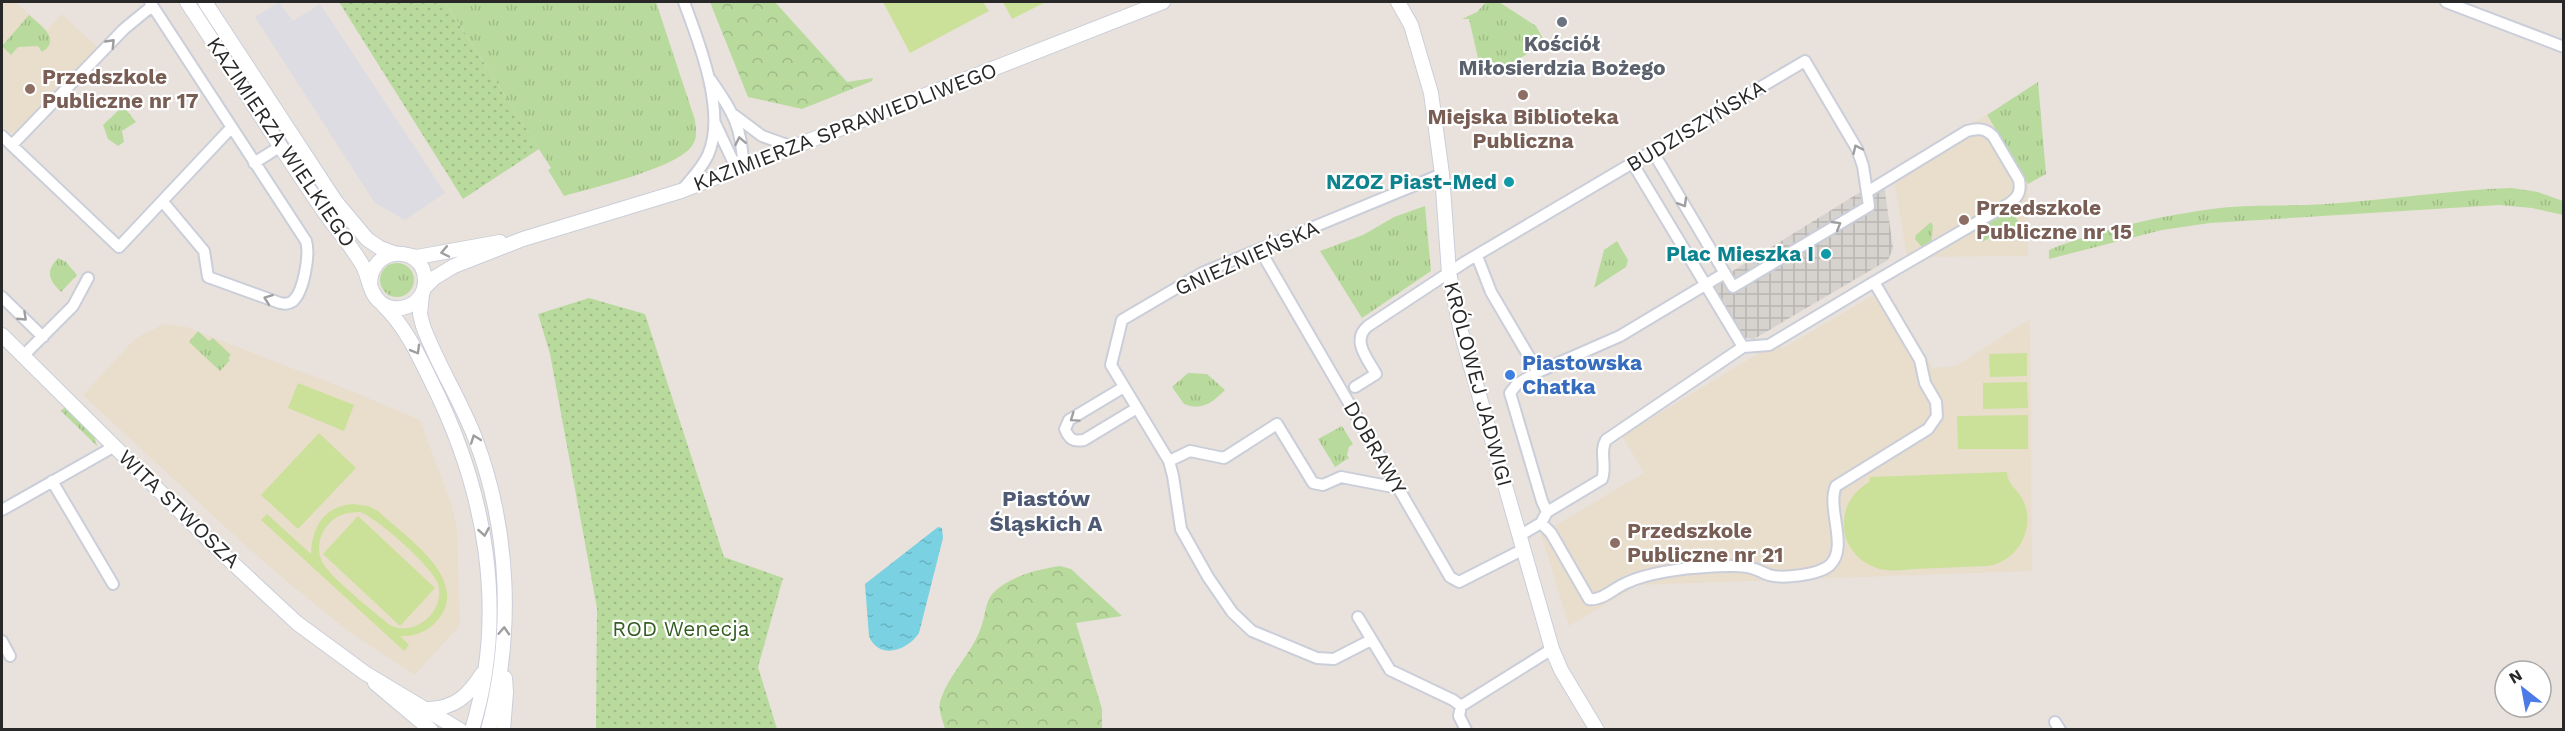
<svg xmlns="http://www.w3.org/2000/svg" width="2565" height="731" font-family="'Work Sans',sans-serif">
	<defs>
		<pattern id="grass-tufts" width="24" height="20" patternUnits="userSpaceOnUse" patternTransform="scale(1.5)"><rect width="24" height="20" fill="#b9da9d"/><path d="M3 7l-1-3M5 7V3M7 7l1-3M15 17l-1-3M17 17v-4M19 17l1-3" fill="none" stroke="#9fbb87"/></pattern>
		<pattern id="forest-crowns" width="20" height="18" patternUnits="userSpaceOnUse" patternTransform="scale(1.5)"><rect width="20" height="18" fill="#b9da9d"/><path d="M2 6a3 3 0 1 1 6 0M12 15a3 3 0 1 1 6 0" fill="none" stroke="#9fbb87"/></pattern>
		<pattern id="garden-dots" width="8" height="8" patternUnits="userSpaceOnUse" patternTransform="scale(1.5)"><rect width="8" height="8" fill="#b9da9d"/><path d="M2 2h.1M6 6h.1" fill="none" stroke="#9fbb87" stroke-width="1.8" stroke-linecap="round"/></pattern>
		<pattern id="plaza-grid" width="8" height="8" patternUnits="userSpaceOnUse" patternTransform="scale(1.5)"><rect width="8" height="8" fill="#d6d2ce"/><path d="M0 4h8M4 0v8" fill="none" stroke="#b8b4b1"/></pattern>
		<pattern id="water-ripples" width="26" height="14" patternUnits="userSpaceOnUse" patternTransform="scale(1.5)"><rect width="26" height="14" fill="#79d1e1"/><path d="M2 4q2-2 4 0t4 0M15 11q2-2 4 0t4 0" fill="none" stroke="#69b3c1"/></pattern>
	</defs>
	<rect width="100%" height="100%" fill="#e9e2dc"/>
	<path fill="#dddce2" d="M279 2 293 21 320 4 445 193 405 220 375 203 255 17Z"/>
	<path fill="#e9ddcc" d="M2 2H15L47 30 62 14 98 48 18 133H4L2 130Z
		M1986 115 2028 184V256L1907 257 1894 180 1890 173Z
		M1886 288 1933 368 1956 366 2030 319 2032 571 1638 585 1569 626 1541 534 1644 473 1622 436 1779 341 1783 348Z
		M164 324 186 327 351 391 420 420 452 506 457 529 460 625 415 675 348 631 290 584 248 548 83 395 136 338Z"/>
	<path fill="url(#grass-tufts)" d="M445 2H656L695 120C696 130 698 139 691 147 676 168 592 188 564 196L548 170 551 168Z
		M1486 2H1499L1536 26 1546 44 1505 66H1494L1478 58 1469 19H1462L1477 12Z
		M29 15C40 25 62 39 42 52L38 46 18 47 11 55 2 46Z
		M2038 82 2046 174 2028 184 1987 115Z
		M123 106 136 122 122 131 124 142 118 146 108 139 103 125Z
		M2512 188 2538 192 2563 201V215L2532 208 2499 205 2210 223 2162 230 2049 259V250C2099 229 2176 212 2230 207 2262 205 2294 206 2326 204 2388 200 2449 190 2512 188Z
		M1425 206 1431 271 1362 318 1320 251 1363 235 1394 217Z
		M2011 210 2018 221V232H2000L1982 242 1976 231Z
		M1931 222 1933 226 1931 246H1921L1915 239 1916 235Z
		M1617 241 1628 260 1626 267 1594 288 1604 250Z
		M58 258 66 262 77 275 61 292C49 280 45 272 58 258Z
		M380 280a17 17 0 1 1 34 0a17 17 0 1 1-34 0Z
		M198 331 209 341 213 338 231 355 228 358 230 360 220 371 189 342Z
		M1188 373 1207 374 1225 390C1212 403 1202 411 1184 404L1172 387Z
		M66 406 94 435 97 446 61 411Z
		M1342 426 1353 444 1349 447 1347 455 1349 458 1335 467 1318 439Z"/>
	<path fill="url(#forest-crowns)" d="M710 2H775L847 82 873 78 872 81 802 109 748 97Z
		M1060 566 1071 569 1122 616 1076 623 1102 709V729H945C943 721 938 710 940 702 948 675 970 656 980 630 986 617 984 601 995 591 1011 576 1039 569 1060 566Z"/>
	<path fill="url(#garden-dots)" d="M339 2H445L539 149 463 199Z
		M589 298 645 314 724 557 783 578 758 667 777 729H596L597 608 550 354 538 314Z"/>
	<path fill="#cbe19a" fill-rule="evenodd" d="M883 2H983L989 11 910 53Z
		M1003 2H1046L1012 19Z
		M2027 353V376L1990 377 1989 354Z
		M2027 382 2028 408 1983 409V383Z
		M298 383 354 405 344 431 288 408Z
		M2028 415V449H1958L1957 416Z
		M319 433 356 468 298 529 261 495Z
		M2007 472C2008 486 2017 488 2023 500 2036 529 2018 561 1988 566 1963 567 1938 568 1914 569 1902 570 1888 572 1877 568 1857 562 1843 543 1844 523 1844 505 1854 491 1869 482L1870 477Z
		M353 504 368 506 378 511C404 536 473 580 437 621 427 632 414 637 400 636L409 645 404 651 261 520 267 514 311 554C312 527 324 506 353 504ZM360 512C377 518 433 567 438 584 446 611 415 638 390 625 375 613 333 579 324 565 316 553 318 537 327 526 335 515 347 512 360 512Z
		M358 516 435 588 400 626 323 554Z"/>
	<path fill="url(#plaza-grid)" d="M1883 178 1893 248 1888 260 1754 339 1741 337 1710 285Z"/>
	<path fill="url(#water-ripples)" d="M938 527 942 528 943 538 919 633C908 650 879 661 869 636L865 584Z"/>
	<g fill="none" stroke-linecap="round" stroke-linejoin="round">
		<g stroke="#caced9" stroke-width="14">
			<path id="street" d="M150 2 306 241C310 254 304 291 293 301 289 304 284 304 280 303L208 277 204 251 163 202
				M2446 2 2564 47
				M710 79C732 110 743 128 743 168
				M734 115 762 136 793 147
				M715 123 732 159 743 168
				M2 136 119 247 231 128
				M12 145 124 29 152 6
				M254 163 281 146
				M683 189C692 178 702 168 708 155 727 113 699 42 684 2
				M1260 250 1450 577 1459 582 1522 550
				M1477 256 1491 292 1538 372 1517 384 1510 393 1542 501 1547 512
				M2 297 43 337
				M1743 347 1769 345 1874 282
				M23 356 73 306 88 278
				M1538 372 1620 336 1725 273
				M1124 387 1069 420 1065 429C1069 439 1073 442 1084 440L1137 408
				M1355 387 1376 374C1367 358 1351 340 1368 326L1465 262 1805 61 1857 149 1863 166 1869 206 1733 287 1653 152
				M1169 461 1190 451 1224 458 1277 424 1313 483 1323 485 1341 477 1398 488
				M52 481 113 584
				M2 510 115 446
				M1541 523 1551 533 1589 599C1602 601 1614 588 1626 583 1647 573 1683 568 1706 567 1719 566 1734 565 1747 567 1755 568 1761 572 1769 575 1782 579 1819 575 1830 565 1849 547 1826 508 1836 486L1928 429 1937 416 1936 402 1925 383 1920 360 1874 282 2010 203C2019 196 2021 191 2019 180L1993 136C1985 128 1977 128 1967 131L1867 192
				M1519 536 1541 523 1547 512 1602 479C1607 467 1599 451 1606 440L1743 347 1633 164
				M1358 617 1390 670 1453 700 1461 706 1552 649
				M1371 640 1334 659 1317 658 1252 631 1232 612 1208 577 1181 529 1173 476 1169 461 1111 365 1122 320 1202 273 1442 174
				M2 641 10 656
				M1461 706 1459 716 1466 730
				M2055 722 2060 730"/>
		</g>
		<g stroke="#caced9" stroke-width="16">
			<path id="secondary" d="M187 2C235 74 280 149 330 220 337 229 345 239 352 249 356 255 361 262 364 268 369 279 370 293 379 301 396 317 425 305 425 281 425 244 370 244 370 285
				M205 2 336 202 367 239 380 248 394 253
				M1398 2 1411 25 1431 93 1442 174 1449 273 1461 332 1552 649 1561 670 1597 730
				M408 255 417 257 500 242
				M425 287 434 278 454 266 523 239 681 191 1163 2
				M422 294 420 314 423 326C437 364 460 399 475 438 510 530 514 635 488 730
				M383 305C405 326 418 354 431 381 486 490 508 612 472 730
				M2 335 224 555 297 623 365 673 460 730
				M375 683 431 730
				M429 709C455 708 468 696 482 674
				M503 730 506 692 505 678"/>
		</g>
		<use href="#street" stroke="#fff" stroke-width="10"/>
		<use href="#secondary" stroke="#fff" stroke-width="14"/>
	</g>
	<defs><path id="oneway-chevron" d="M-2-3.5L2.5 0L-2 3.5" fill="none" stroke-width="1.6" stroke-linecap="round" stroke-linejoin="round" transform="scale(1.5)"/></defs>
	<g stroke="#9e9e9e">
		<use href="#oneway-chevron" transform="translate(111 43) rotate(-46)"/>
		<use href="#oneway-chevron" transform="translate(740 141) rotate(-101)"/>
		<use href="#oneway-chevron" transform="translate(1857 149) rotate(-115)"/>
		<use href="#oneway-chevron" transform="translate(1683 203) rotate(59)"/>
		<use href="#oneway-chevron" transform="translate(1837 225) rotate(-31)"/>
		<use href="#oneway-chevron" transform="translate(445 252) rotate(168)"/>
		<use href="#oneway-chevron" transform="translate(268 299) rotate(-160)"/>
		<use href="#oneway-chevron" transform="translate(23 317) rotate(43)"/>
		<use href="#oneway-chevron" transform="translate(416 350) rotate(60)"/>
		<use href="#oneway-chevron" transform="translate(1074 418) rotate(145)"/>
		<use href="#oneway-chevron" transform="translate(475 439) rotate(-110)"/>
		<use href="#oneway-chevron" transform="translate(484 532) rotate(80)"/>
		<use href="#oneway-chevron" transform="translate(504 631) rotate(-87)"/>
	</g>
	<circle fill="#6b7280" stroke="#fff" stroke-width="2" cx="1562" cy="22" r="6"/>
	<g fill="#8d6e63" stroke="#fff" stroke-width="2">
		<circle cx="30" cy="89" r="6"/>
		<circle cx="1523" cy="95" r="6"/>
		<circle cx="1964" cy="220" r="6"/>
		<circle cx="1615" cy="543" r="6"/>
	</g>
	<g fill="#0f9aa8" stroke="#fff" stroke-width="2">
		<circle cx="1509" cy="182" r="6"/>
		<circle cx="1826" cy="254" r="6"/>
	</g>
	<circle fill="#3f7fe0" stroke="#fff" stroke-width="2" cx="1510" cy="375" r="6"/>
	<g text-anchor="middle" stroke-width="4.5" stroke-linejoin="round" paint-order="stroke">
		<g font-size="21" font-weight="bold" fill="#5b616d" stroke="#fff">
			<text x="1562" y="51">Kościół<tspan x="1562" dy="24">Miłosierdzia Bożego</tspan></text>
		</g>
		<g font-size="21" font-weight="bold" fill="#785e54" stroke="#fff" text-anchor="start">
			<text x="42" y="84">Przedszkole<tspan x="42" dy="24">Publiczne nr 17</tspan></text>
			<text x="1523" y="124" text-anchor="middle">Miejska Biblioteka<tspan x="1523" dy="24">Publiczna</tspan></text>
			<text x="1976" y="215">Przedszkole<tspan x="1976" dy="24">Publiczne nr 15</tspan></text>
			<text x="1627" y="538">Przedszkole<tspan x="1627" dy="24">Publiczne nr 21</tspan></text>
		</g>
		<g font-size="21" fill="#282828" stroke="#fff">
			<text transform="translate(1696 126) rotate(-31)" y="7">BUDZISZYŃSKA</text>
			<text transform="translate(845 127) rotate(-21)" y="7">KAZIMIERZA SPRAWIEDLIWEGO</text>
			<text transform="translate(281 142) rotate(56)" y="7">KAZIMIERZA WIELKIEGO</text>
			<text transform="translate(1247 258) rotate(-24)" y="7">GNIEŹNIEŃSKA</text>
			<text transform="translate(1478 384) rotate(75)" y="7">KRÓLOWEJ JADWIGI</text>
			<text transform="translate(1375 448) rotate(60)" y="7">DOBRAWY</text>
			<text transform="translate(179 509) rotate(44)" y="7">WITA STWOSZA</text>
		</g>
		<g font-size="21" font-weight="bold" fill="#0d838f" stroke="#fff" text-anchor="end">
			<text x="1497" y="189">NZOZ Piast-Med</text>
			<text x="1814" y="261">Plac Mieszka I</text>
		</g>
		<g font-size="21" font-weight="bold" fill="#366cbe" stroke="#fff" text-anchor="start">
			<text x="1522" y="370">Piastowska<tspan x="1522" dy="24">Chatka</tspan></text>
		</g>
		<g font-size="21" fill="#345d21" stroke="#fff">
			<text x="681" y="636">ROD Wenecja</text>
		</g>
		<g font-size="22" font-weight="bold" fill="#4e5974" stroke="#fff">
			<text x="1046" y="506">Piastów<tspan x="1046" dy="25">Śląskich A</tspan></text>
		</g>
	</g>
	<rect width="2565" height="731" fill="none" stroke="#282828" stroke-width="6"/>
	<g transform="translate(2523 689) rotate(329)"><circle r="28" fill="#ffffff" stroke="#a9a9a9" stroke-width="1.5"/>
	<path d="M0-4.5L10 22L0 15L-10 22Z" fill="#4c7ae6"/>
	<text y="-9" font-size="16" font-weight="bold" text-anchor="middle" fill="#282828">N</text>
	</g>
</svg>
